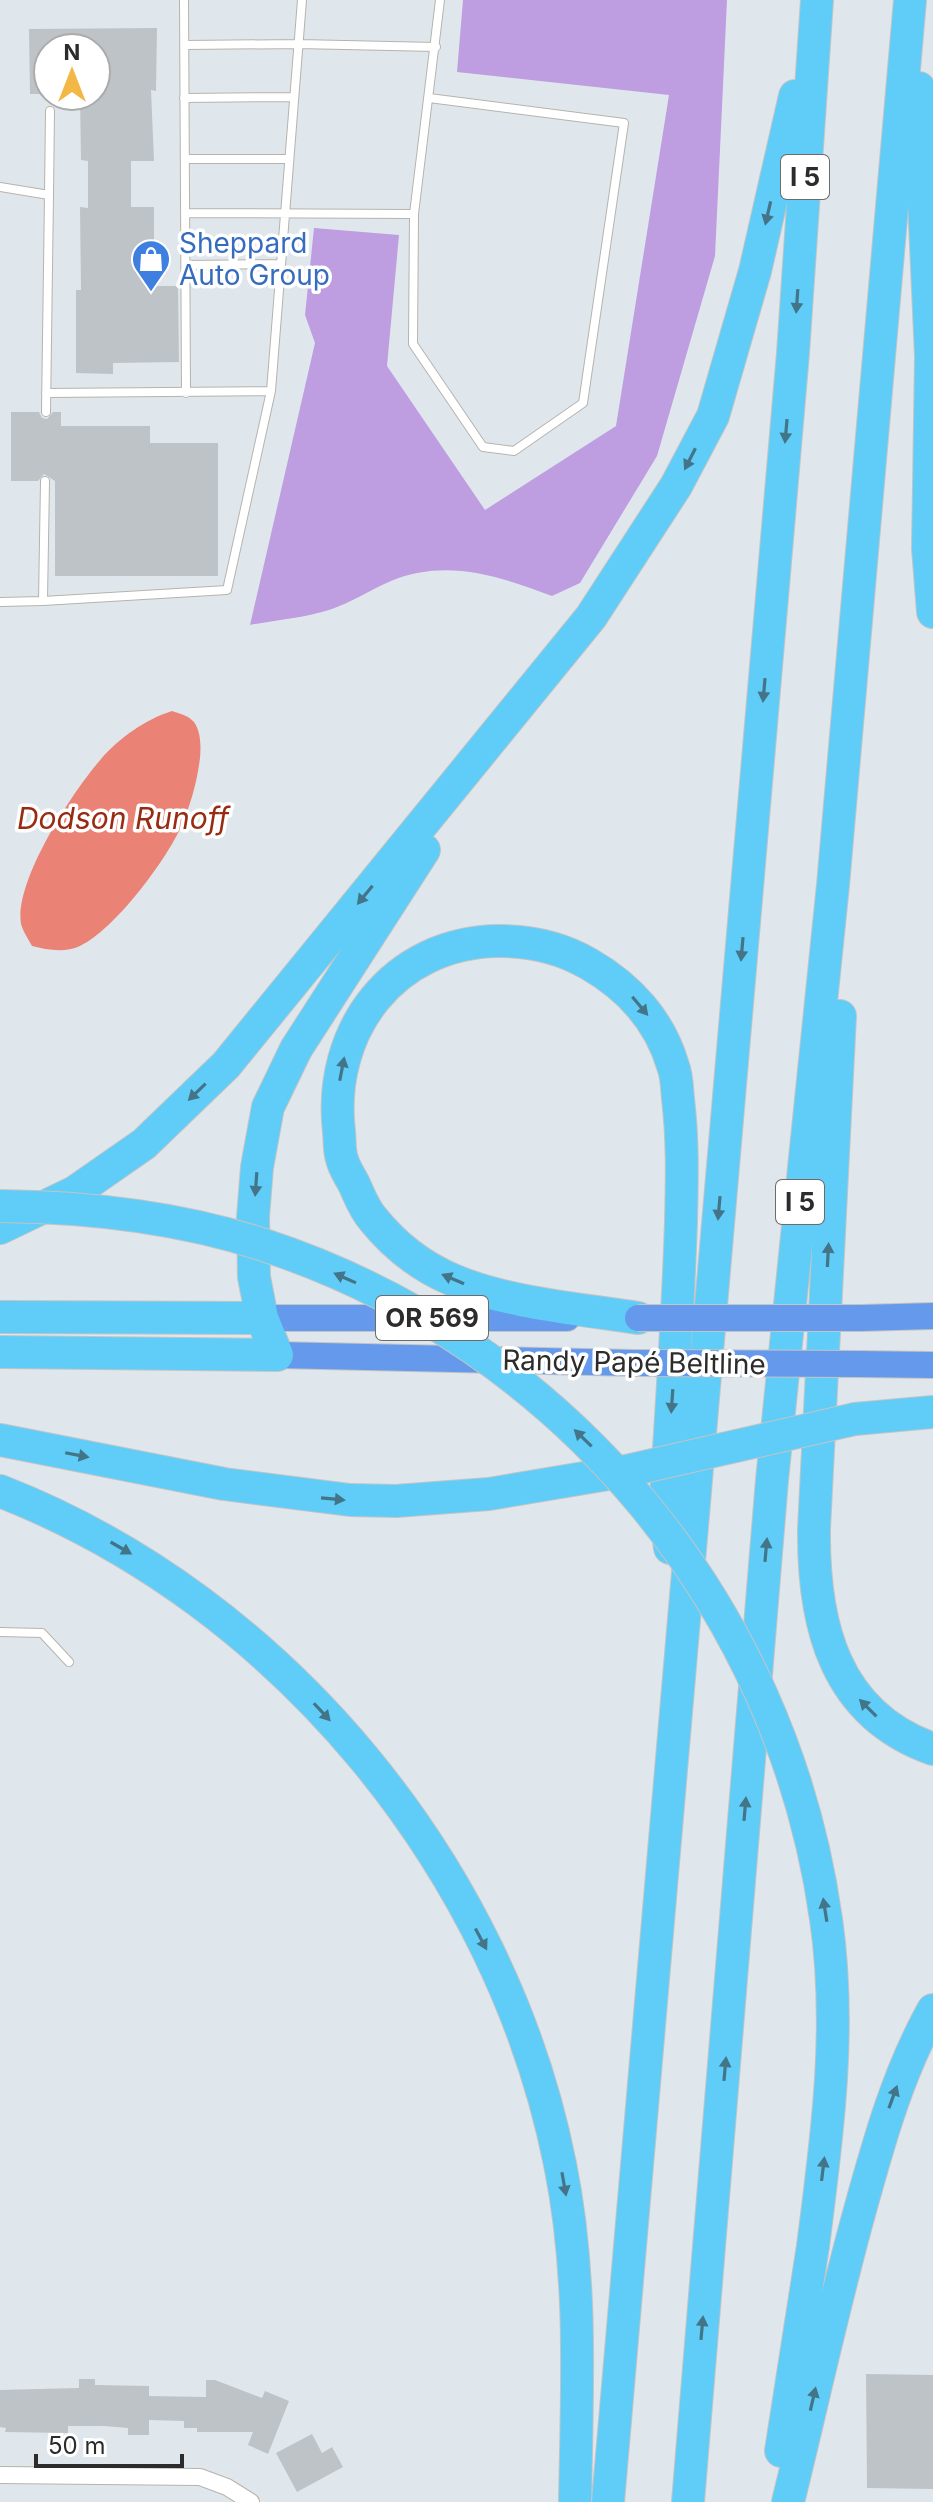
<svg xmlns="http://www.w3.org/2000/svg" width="933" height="2502" font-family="Inter,sans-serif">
	<rect width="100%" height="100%" fill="#dfe7ed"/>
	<path fill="#bf9de1" d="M463 0H727L715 256 657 456 580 583 552 596C499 576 446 558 391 581 370 590 351 603 329 610 304 618 275 620 250 625L315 343 305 315 314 228 399 235 387 366 485 510 616 426 669 95 457 72Z"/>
	<path fill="#ea8376" d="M172 711C180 714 188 715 194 722 201 732 201 746 200 758 197 783 190 807 180 829 164 863 114 930 80 946 65 953 47 950 32 946 28 939 23 931 21 924 14 881 73 791 101 759 119 738 146 719 172 711Z"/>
	<path fill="#bec3c8" d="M157 28 156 91 151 90 154 161H131V207H154V286H178L179 362 113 363V374L76 373V290H81L80 207 88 208V161L81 160 80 96H96V48H48V94H30L29 29Z
		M11 412H39L42 418 47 419 53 412H61V426H150V443H218V576H55V481L44 474 38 481H11Z
		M866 2374 933 2375V2489L867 2488Z
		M79 2379H95V2385L149 2386V2396L206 2397V2380H215L262 2398 265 2391 289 2401 268 2454 248 2445 253 2432H197V2428H184V2421L149 2420V2435H128V2428L104 2426H68V2433L5 2432 6 2428 0 2427V2390L79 2388Z
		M312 2434 322 2453 332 2447 343 2467 297 2492 276 2453Z"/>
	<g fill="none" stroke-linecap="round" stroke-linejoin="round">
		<g stroke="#b7b3ac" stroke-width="10">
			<path id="lane" d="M184 0 186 393
				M184 45 299 44 436 47
				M184 98 294 97
				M429 98 624 123 583 403 514 451 483 447 413 344 414 214 440 0
				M185 159H289
				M0 187 49 195 46 412
				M49 195 50 111
				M185 213 414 214
				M186 265 281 264
				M46 393 271 391
				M43 601 227 590 271 391 302 0
				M0 602 43 601 45 481
				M0 1632 42 1633 69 1662"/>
		</g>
		<g stroke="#b7b3ac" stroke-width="18">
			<path id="street" d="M0 2475 200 2477 227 2487 251 2502"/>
		</g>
		<g stroke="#c4c4c4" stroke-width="28">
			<path id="primary" d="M262 1318H567
				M861 1318 933 1316
				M277 1355 635 1363
				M858 1364 933 1365"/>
		</g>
		<g stroke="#c4c4c4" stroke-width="34">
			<path id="highway" d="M919 88 931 357 928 548 933 612
				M840 1016 814 1529C813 1624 834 1714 933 1749
				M0 1228 75 1192 144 1144 226 1065 591 617 676 486 713 416 755 271 795 96
				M0 1317 262 1318
				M638 1318C581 1309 506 1303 453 1280 422 1267 394 1245 373 1219 364 1209 359 1195 354 1184 350 1176 344 1168 342 1159 339 1151 340 1141 339 1132 327 1031 393 942 499 941 531 941 562 948 589 964 629 987 660 1021 673 1066 677 1076 677 1089 678 1099 683 1140 682 1180 681 1221 678 1318 671 1415 665 1512L670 1548
				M0 1352 277 1355 262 1318 254 1277 253 1217 257 1167 268 1107 296 1049 424 850
				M855 1419 933 1412
				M0 1440 224 1484 350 1500 396 1501 489 1494 626 1471
				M0 1491C282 1601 501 1868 560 2164 583 2277 577 2387 575 2502
				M781 2451 813 2246
				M608 2502 793 353 817 0
				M688 2502 772 1480 833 885 910 0
				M788 2502C812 2405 833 2307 860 2210 879 2141 898 2073 933 2010"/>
		</g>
		<use href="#lane" stroke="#fff" stroke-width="8"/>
		<use href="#street" stroke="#fff" stroke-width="16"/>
		<use href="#primary" stroke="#6599eb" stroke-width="26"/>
		<use href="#highway" stroke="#5fcdf8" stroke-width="32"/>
		<g stroke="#c4c4c4" stroke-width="28" stroke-linecap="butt">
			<path id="primary-bridge" d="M638 1318H861
				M635 1363 858 1364"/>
		</g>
		<g stroke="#c4c4c4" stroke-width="34" stroke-linecap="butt">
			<path id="highway-bridge" d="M0 1206C89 1207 179 1217 264 1245 565 1344 782 1606 826 1919 842 2028 827 2138 813 2246
				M626 1471 855 1419"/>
		</g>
		<use href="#primary-bridge" stroke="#6599eb" stroke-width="26"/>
		<use href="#highway-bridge" stroke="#5fcdf8" stroke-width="32"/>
	</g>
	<defs><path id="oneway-solid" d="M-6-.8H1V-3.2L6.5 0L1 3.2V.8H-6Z" transform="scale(2)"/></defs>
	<g fill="#437488">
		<use href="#oneway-solid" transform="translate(768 213) rotate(103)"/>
		<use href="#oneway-solid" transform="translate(797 301) rotate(94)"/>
		<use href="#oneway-solid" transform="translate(786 431) rotate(95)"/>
		<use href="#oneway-solid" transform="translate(690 459) rotate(117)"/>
		<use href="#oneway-solid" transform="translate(764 690) rotate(95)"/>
		<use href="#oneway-solid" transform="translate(365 895) rotate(129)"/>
		<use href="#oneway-solid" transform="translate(742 949) rotate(95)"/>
		<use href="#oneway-solid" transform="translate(640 1006) rotate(50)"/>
		<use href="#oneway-solid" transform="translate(342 1069) rotate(-79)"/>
		<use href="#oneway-solid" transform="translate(197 1092) rotate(136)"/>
		<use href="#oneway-solid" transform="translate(256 1184) rotate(94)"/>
		<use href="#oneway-solid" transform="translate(719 1208) rotate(95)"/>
		<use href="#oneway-solid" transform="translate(828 1255) rotate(-87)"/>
		<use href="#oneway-solid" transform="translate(345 1278) rotate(-156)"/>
		<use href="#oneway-solid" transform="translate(453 1279) rotate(-157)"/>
		<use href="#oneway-solid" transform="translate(672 1401) rotate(94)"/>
		<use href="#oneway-solid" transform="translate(583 1438) rotate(-136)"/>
		<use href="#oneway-solid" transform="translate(77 1455) rotate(11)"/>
		<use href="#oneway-solid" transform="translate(333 1499) rotate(5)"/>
		<use href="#oneway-solid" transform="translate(121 1548) rotate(30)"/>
		<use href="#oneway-solid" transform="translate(766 1550) rotate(-85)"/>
		<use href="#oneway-solid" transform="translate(868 1708) rotate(-135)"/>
		<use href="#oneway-solid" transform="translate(322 1712) rotate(47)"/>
		<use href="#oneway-solid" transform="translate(745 1809) rotate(-85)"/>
		<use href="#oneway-solid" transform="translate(825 1910) rotate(-99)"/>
		<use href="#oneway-solid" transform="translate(481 1939) rotate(62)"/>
		<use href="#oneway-solid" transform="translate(725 2069) rotate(-85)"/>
		<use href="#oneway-solid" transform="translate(893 2097) rotate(-70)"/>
		<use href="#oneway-solid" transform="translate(823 2169) rotate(-83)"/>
		<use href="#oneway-solid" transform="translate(564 2184) rotate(80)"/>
		<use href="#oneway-solid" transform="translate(702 2328) rotate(-85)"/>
		<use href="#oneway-solid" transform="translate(813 2399) rotate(-77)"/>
	</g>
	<defs>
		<g id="shop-pin" transform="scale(2)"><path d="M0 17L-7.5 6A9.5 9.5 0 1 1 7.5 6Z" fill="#3f7fe0" stroke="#fff"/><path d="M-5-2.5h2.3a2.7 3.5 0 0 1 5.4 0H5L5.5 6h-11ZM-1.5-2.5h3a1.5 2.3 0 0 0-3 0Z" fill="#fff"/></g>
	</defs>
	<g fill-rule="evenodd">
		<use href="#shop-pin" x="151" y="259"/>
	</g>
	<g text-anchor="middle" stroke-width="7" stroke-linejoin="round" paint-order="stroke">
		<g fill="#fff" stroke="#6b6b6b" stroke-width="2">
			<rect x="781" y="155" width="48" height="44" rx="6"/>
			<rect x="776" y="1180" width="48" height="44" rx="6"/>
			<rect x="376" y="1296" width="112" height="44" rx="6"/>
		</g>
		<g font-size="26" font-weight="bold" fill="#2c2c2c">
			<text x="805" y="186">I 5</text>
			<text x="800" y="1211">I 5</text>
			<text x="432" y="1327">OR 569</text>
		</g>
		<g font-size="28" fill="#366cbe" stroke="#fff" text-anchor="start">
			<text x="179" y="253">Sheppard<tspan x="179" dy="32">Auto Group</tspan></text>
		</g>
		<g font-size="28" fill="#2c2c2c" stroke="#fff">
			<text transform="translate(634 1362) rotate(1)" y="10">Randy Papé Beltline</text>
		</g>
		<g font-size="30" font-style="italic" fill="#982c13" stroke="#fff">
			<text x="123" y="829">Dodson Runoff</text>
		</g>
	</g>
	<g transform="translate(72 72)"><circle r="38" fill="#ffffff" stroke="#ababab" stroke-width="2"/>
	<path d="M0-6L14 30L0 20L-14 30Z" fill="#f3b746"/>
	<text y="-12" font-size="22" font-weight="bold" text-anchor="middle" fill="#2c2c2c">N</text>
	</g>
	<path d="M36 2454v12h146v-12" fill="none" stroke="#2c2c2c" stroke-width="4"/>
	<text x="48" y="2454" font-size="24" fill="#2c2c2c" stroke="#ffffff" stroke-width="6" paint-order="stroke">50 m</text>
</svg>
